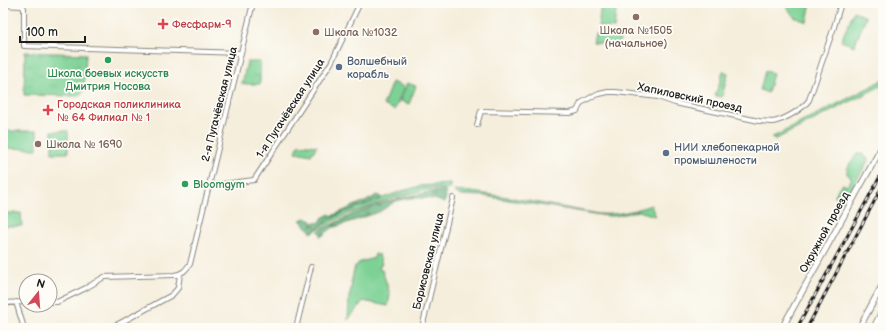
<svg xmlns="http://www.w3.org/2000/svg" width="886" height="331" font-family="'Balsamiq Sans',sans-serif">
	<defs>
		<pattern id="forest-firs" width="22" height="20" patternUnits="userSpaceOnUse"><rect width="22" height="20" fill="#66b37e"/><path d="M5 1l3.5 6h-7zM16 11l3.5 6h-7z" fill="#539166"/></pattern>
		<pattern id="park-tufts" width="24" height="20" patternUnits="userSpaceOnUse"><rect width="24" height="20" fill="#7dd194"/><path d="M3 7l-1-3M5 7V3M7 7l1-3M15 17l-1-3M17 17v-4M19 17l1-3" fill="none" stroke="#6bb37f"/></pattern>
	</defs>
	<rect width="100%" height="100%" fill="#fdfcf7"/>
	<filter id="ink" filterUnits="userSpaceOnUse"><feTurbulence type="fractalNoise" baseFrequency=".025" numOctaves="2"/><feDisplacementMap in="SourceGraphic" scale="8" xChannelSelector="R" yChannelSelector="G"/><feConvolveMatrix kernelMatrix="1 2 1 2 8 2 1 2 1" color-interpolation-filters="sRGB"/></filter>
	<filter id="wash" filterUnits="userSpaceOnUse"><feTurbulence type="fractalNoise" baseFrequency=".012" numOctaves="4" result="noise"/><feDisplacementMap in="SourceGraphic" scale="16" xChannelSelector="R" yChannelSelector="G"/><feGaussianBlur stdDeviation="0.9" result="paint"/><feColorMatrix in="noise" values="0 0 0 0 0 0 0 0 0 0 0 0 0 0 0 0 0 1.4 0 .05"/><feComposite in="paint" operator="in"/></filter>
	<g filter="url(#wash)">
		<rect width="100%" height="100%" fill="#f5eedc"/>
		<path fill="#7dd194" stroke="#4c7658" d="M601 3H617L614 28 598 26Z
			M854 11 866 17 854 46 841 41Z
			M883 79V85L881 86 776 139 771 138 872 86Z
			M392 82 404 87 395 110 383 105Z
			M407 83 416 86 409 104 400 101Z
			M3 131H37V149L3 148Z
			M52 131H68V153H52Z
			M858 154H862L868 159V161L846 198 844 200H840L836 197 835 195 839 187 843 184 847 186 852 178 847 174C846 167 853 158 858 154Z
			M450 184V189L423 190 390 199 341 217 311 233V232L337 215 402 191 421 186Z
			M454 191 471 192 507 197 599 214C618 215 634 211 651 205L655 216 639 211 615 216H607L484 196 459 195Z
			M3 213H21L22 226H3Z
			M375 254 379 255 382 264 379 266 380 270H382L390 294 388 306 363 301 348 320 349 297 352 285 351 284 355 266 358 265V263L374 258Z"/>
		<path fill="url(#forest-firs)" stroke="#41684d" d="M442 191H445L446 198 444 203 438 200 425 198H410L396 201 379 212 332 228 322 236 320 237 321 233 318 232 320 230C358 211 399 194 442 191Z
			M377 195 381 197V199L337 215 311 232 300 220 305 218 312 221V225L314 222 318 223 321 221 322 218 330 214 332 216 360 203 365 202Z"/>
		<path fill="url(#park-tufts)" stroke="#4c7658" d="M793 3H804L810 7 807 22 794 17 787 7Z
			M595 33 620 37 619 45 593 42Z
			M25 52 86 54 84 90 79 96 24 95Z
			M247 62H260V84H242Z
			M765 71 773 73 768 93 760 90Z
			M723 72 728 73 722 97 715 96Z
			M299 144 317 146 311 155 296 152Z"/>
	</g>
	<g filter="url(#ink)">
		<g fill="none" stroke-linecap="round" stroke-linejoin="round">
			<g stroke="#88857c" stroke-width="6">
				<path id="minor" d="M3 5 22 6 24 8V46L241 53
					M477 125 481 111 570 113 577 111 581 103 595 95 608 92H616L658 97 675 103 759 121C764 121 768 122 773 122 784 120 803 109 809 100L834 27 841 3
					M208 186 254 180 331 63 360 3
					M16 302 24 328
					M50 302H57L86 288 104 277 174 275C182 274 185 271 190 264L253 3
					M3 303 26 302
					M111 328 172 295 178 288 180 274
					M296 328 311 267
					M422 328 453 198"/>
			</g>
			<g stroke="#88857c" stroke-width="7">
				<path id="tertiary" d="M782 328 883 145
					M859 328 883 284"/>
			</g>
			<g stroke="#88857c" stroke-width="8">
				<path id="primary" d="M874 328 883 311
					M879 328 883 322"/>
			</g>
			<use href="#minor" stroke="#fff" stroke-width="4"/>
			<use href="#tertiary" stroke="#fff" stroke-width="5"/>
			<use href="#primary" stroke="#fff" stroke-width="6"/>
			<g stroke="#1c1c1c" stroke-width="3">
				<path id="rail" d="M797 328 883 171
					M807 328 883 185"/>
			</g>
			<use href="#rail" stroke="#fdfcf7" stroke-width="1.5" stroke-dasharray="4.5" stroke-linecap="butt"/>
		</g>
	</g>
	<g fill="#8d6e63" stroke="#fdfcf7" stroke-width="1.5">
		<circle cx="636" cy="17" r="4"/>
		<circle cx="316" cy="32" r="4"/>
		<circle cx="38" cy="144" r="4"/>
	</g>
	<g fill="#e0444e" stroke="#fdfcf7" stroke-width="1.5">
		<path d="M161 18h4v4h4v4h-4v4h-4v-4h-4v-4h4z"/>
		<path d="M46 104h4v4h4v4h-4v4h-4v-4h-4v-4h4z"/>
	</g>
	<g fill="#2e9e5b" stroke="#fdfcf7" stroke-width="1.5">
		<circle cx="108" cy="60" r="4"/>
		<circle cx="185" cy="184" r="4"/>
	</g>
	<g fill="#5c6f8a" stroke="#fdfcf7" stroke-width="1.5">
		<circle cx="339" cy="67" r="4"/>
		<circle cx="666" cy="153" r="4"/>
	</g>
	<g text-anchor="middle" stroke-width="3.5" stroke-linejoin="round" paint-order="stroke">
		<g font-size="11" fill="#be3a42" stroke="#fdfcf7" text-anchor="start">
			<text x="172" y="28">Фесфарм-9</text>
			<text x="57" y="108">Городская поликлиника<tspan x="57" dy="13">№ 64 Филиал № 1</tspan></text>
		</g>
		<g font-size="11" fill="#785e54" stroke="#fdfcf7" text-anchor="start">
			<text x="636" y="34" text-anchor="middle">Школа №1505<tspan x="636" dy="13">(начальное)</tspan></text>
			<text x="324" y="36">Школа №1032</text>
			<text x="46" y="148">Школа № 1690</text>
		</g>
		<g font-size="11" fill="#4e5e75" stroke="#fdfcf7" text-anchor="start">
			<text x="347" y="65">Волшебный<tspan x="347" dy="13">корабль</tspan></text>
			<text x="674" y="151">НИИ хлебопекарной<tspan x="674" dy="13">промышлености</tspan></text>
		</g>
		<g font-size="11" fill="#27864d" stroke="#fdfcf7">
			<text x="108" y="77">Школа боевых искусств<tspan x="108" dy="13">Дмитрия Носова</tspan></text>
			<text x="193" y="188" text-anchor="start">Bloomgym</text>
		</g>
		<g font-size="11" fill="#1c1c1c" stroke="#fdfcf7">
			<text transform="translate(690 97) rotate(12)" y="4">Хапиловский проезд</text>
			<text transform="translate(219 104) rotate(-76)" y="4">2-я Пугачёвская улица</text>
			<text transform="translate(290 108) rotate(-57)" y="4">1-я Пугачёвская улица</text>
			<text transform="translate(824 232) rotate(-61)" y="4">Окружной проезд</text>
			<text transform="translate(428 261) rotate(-76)" y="4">Борисовская улица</text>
		</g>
	</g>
	<rect width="886" height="331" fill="none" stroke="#fdfcf7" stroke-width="16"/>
	<g transform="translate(38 293) rotate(17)"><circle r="19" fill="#fdfcf7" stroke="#a3a29f"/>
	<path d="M0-3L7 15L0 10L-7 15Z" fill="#d1495b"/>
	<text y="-6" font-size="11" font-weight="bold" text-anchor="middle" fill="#1c1c1c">N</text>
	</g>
	<path d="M20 36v6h65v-6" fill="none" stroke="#1c1c1c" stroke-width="2"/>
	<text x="26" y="36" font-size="12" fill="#1c1c1c" stroke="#fdfcf7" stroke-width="3" paint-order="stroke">100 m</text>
</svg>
